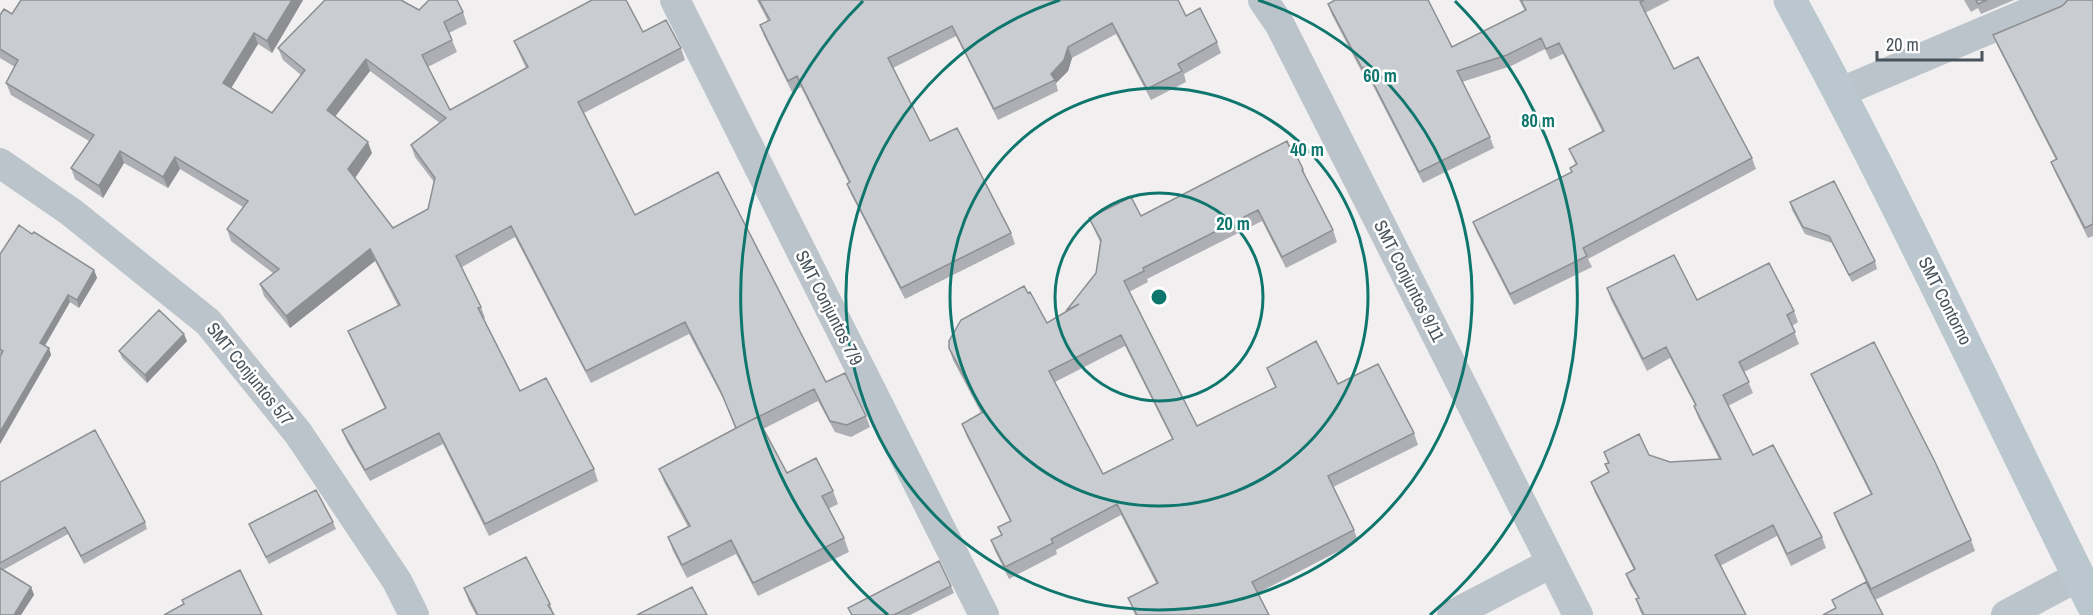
<svg xmlns="http://www.w3.org/2000/svg" width="2093" height="615" font-family="'Archivo Narrow',sans-serif">
	<rect width="100%" height="100%" fill="#f1efef"/>
	<g fill="none" stroke-linecap="round" stroke-linejoin="round">
		<path stroke="#bbc4cb" stroke-width="30" d="M675 0 984 615
			M1263 0 1280 25 1578 615
			M1841 92 2058 0
			M0 163 71 212 208 322 298 433 397 581 414 615
			M1452 615 1551 563
			M2006 615 2079 576"/>
		<path stroke="#bbc7cf" stroke-width="33" d="M1790 0C1898 198 1992 403 2093 605"/>
	</g>
	<path fill="#adafb4" fill-rule="evenodd" d="M303 0 272 53 258 44 231 88 272 113 301 75 283 60 278 48 419 10 463 12 467 24 449 33 457 52 428 67 450 110 526 68 519 53 514 41 643 32 681 48 685 60 584 113 635 215 826 382 866 416 870 427 851 437 835 432 818 401 763 429 787 473 833 491 838 504 828 509 844 538 849 552 758 596 736 554 687 578 673 551 668 537 688 527 664 482 659 469 735 428 726 404 689 334 591 383 515 237 462 267 481 307 485 318 484 319 520 391 594 469 598 481 489 536 443 444 370 481 347 442 342 430 385 409 353 343 348 331 398 306 375 261 290 328 264 296 260 284 273 273 231 241 227 229 243 207 180 169 168 188 124 163 103 198 75 179 71 168 89 141 11 95 6 83 15 67 0 58V15ZM370 71 440 123 411 145 415 157 434 182 428 209 393 228 355 178 372 153 335 116Z
		M757 0H1178L1186 16 1217 42 1221 53 1184 74 1186 82 1151 100 1116 34 1072 58 1068 71 1056 83 1058 91 998 120 956 36 893 68 930 141 1011 233 1015 244 905 299 851 194 847 184 849 183 801 87 792 92 764 36 760 25 768 21Z
		M1519 0H1670L1645 13 1674 69 1752 158 1756 169 1588 259 1592 267 1514 305 1477 233 1473 222 1571 172 1570 168 1576 165 1569 149 1602 131 1563 54 1550 60 1545 49 1511 66 1462 82 1490 137 1494 148 1423 183 1369 78 1366 80 1332 15 1328 4 1452 47 1525 11Z
		M1964 0H2014L1981 14 1978 8 1971 12Z
		M2093 0V236L2088 238 2055 172 2051 162 2056 160 1997 45 1993 35 2062 6 2068 1Z
		M1303 169 1307 180 1333 230 1337 242 1286 268 1262 221 1147 279 1148 282 1129 292 1197 426 1275 387 1267 368 1338 384 1414 433 1418 445 1333 487 1354 530 1358 541 1258 593 1269 615H1135L1128 598 1156 583 1121 515 1056 550 1057 554 1009 579 995 551 991 540 1001 535 998 527 1010 521 966 435 962 424 981 413 953 360 949 348 1047 323 1066 312 1096 273 1100 242 1094 229 1089 218 1141 216ZM1125 346 1172 439 1103 474 1055 382Z
		M1790 202 1875 261 1877 269 1852 282 1832 243 1805 234 1792 210Z
		M32 234 94 270 97 278 79 308 70 302 45 346 49 348 51 355 0 444V357L1 355 0 354V254Z
		M1607 288 1697 300 1794 311 1798 322 1792 326 1799 344 1744 372 1753 393 1728 406 1753 455 1822 537 1826 548 1791 566 1777 536 1720 566 1746 615H1642L1640 611 1636 599 1638 598 1630 585 1626 574 1634 570 1595 493 1591 482 1608 472 1605 464 1608 463 1604 452 1649 455 1670 462 1719 459 1698 417 1694 406 1695 405 1670 358 1647 371 1611 300Z
		M187 341 147 383 122 358 119 351Z
		M1811 374 1971 540 1975 551 1875 600 1835 608 1832 600 1866 582 1838 524 1834 513 1871 495 1815 384Z
		M0 482 145 522 147 529 84 564 68 534 3 570 31 587 34 595 0 615Z
		M333 522 336 529 269 564 252 531 249 524Z
		M951 586 954 593 910 615H851L848 608Z
		M464 588 550 604 554 615H476L469 602Z"/>
	<path fill="#8d8f92" d="M292 0H303L272 53 267 41Z
		M254 33 258 44 227 95 223 83Z
		M1068 47 1072 58 1068 71 1056 83 1051 74Z
		M366 59 370 71 331 122 327 110Z
		M368 142 372 153 353 181 348 169Z
		M120 151 124 163 103 198 99 186Z
		M175 157 180 169 168 188 163 177Z
		M370 249 375 261 290 328 286 316Z
		M94 270 97 278 79 308 77 300Z
		M68 295 70 302 42 350 40 343Z
		M184 334 187 341 147 383 145 375Z
		M49 348 51 355 0 444V432Z
		M31 587 34 595 21 615H14Z"/>
	<path fill="#c9ccd1" stroke="#8d8f92" stroke-width="1.5" fill-rule="evenodd" d="M21 0H292L267 41 254 33 223 83 272 113 305 70 278 48 325 0H401L419 10 429 0H457L463 12 444 22 452 40 422 55 450 110 528 67 514 41 592 0H626L643 32 666 20 681 48 578 102 635 215 718 172 826 382 845 373 866 416 847 425 830 421 814 389 736 428 721 392 685 322 586 371 511 226 456 256 481 307 478 308 520 391 546 378 594 469 485 524 439 433 365 470 342 430 386 408 348 331 400 305 370 249 286 316 260 284 279 269 227 229 248 201 175 157 163 177 120 151 99 186 71 168 94 135 6 83 18 60 0 49V15L4 9 12 14ZM366 59 446 118 411 145 435 178 428 209 393 228 348 169 368 142 327 110Z
		M759 0H1178L1186 16 1200 8 1217 42 1178 64 1182 71 1147 89 1112 23 1068 47 1064 60 1051 74 1055 80 994 109 952 26 888 58 930 141 957 128 1011 233 901 288 847 184 850 182 797 76 788 81 760 25 770 20Z
		M1335 0H1428L1452 47 1526 10 1521 0H1644L1640 2 1674 69 1698 57 1752 158 1583 248 1587 256 1510 294 1473 222 1572 172 1570 168 1577 164 1569 149 1604 131 1559 43 1546 49 1541 38 1507 55 1457 71 1490 137 1419 172 1365 67 1362 68 1328 4Z
		M1976 0H1987L1978 4Z
		M2068 0H2093V224L2085 228 2051 162 2057 159 1993 35 2062 6Z
		M1287 141 1289 146 1291 145 1303 169 1302 170 1333 230 1282 257 1258 210 1143 268 1144 271 1124 281 1197 426 1276 387 1267 368 1316 341 1338 384 1378 364 1414 433 1328 476 1354 530 1252 582 1269 615H1137L1128 598 1158 583 1117 504 1051 539 1053 543 1005 567 991 540 1002 535 998 527 1011 521 962 424 983 412 949 348V341L961 320 1024 286 1028 293 1030 292 1047 323 1079 304 1066 311 1096 273 1101 240 1089 218 1131 197 1141 216ZM1121 335 1173 439 1103 474 1049 371Z
		M1834 181 1875 261 1849 275 1829 236 1803 227 1790 202Z
		M19 225 32 234 34 232 94 270 77 300 68 295 40 343 49 348 0 432V357L3 351 0 349V254Z
		M1674 255 1697 300 1769 263 1794 311 1787 315 1795 332 1739 362 1749 382 1723 395 1753 455 1773 445 1822 537 1787 554 1773 525 1715 555 1746 615H1644L1636 599 1639 598 1626 574 1635 569 1591 482 1609 472 1605 464 1609 463 1604 452 1639 434 1649 455 1670 462 1721 459 1694 406 1696 405 1666 347 1643 359 1607 288Z
		M159 310 184 334 145 375 119 351Z
		M1874 342 1935 462 1971 540 1871 589 1834 513 1872 494 1811 374Z
		M757 417 787 473 816 458 833 491 822 496 844 538 753 583 731 540 682 565 668 537 690 526 659 469Z
		M95 430 145 522 81 556 65 527 0 563V482Z
		M316 490 333 522 266 557 249 524Z
		M526 557 550 604 548 605 554 615H478L464 588Z
		M939 561 951 586 894 615H852L848 608Z
		M0 568 31 587 14 615H0Z
		M240 570 262 615H164L184 604 182 600Z
		M1866 582 1883 615H1823L1836 608 1832 600Z
		M692 587 707 615H637Z"/>
	<g fill="none" stroke="#0f766e" stroke-width="3">
		<circle cx="1159" cy="297" r="104"/>
		<circle cx="1159" cy="297" r="209"/>
		<path d="M1258 0A313 313 0 1 1 1060 0"/>
		<path d="M888 615A418 418 0 0 1 863 1M1455 1A418 418 0 0 1 1430 615"/>
	</g>
	<g text-anchor="middle" stroke-width="5" stroke-linejoin="round" paint-order="stroke">
		<g font-size="18" fill="#48535b" stroke="#fff">
			<text transform="translate(1409 281) rotate(63)" y="6">SMT Conjuntos 9/11</text>
			<text transform="translate(1945 301) rotate(63)" y="6">SMT Contorno</text>
			<text transform="translate(829 308) rotate(63)" y="6">SMT Conjuntos 7/9</text>
			<text transform="translate(250 374) rotate(51)" y="6">SMT Conjuntos 5/7</text>
		</g>
	</g>
	<circle cx="1159" cy="297" r="9" fill="#0f766e" stroke="#fff" stroke-width="3"/>
	<g font-size="18" text-anchor="middle" font-weight="bold" fill="#0f766e" stroke="#fff" stroke-width="5" stroke-linejoin="round" paint-order="stroke">
		<text x="1380" y="82">60 m</text>
		<text x="1538" y="127">80 m</text>
		<text x="1307" y="156">40 m</text>
		<text x="1233" y="230">20 m</text>
	</g>
	<path d="M1877 51v9h105v-9" fill="none" stroke="#48535b" stroke-width="3"/>
	<text x="1886" y="51" font-size="18" fill="#48535b" stroke="#ffffff" stroke-width="4.5" paint-order="stroke">20 m</text>
</svg>
